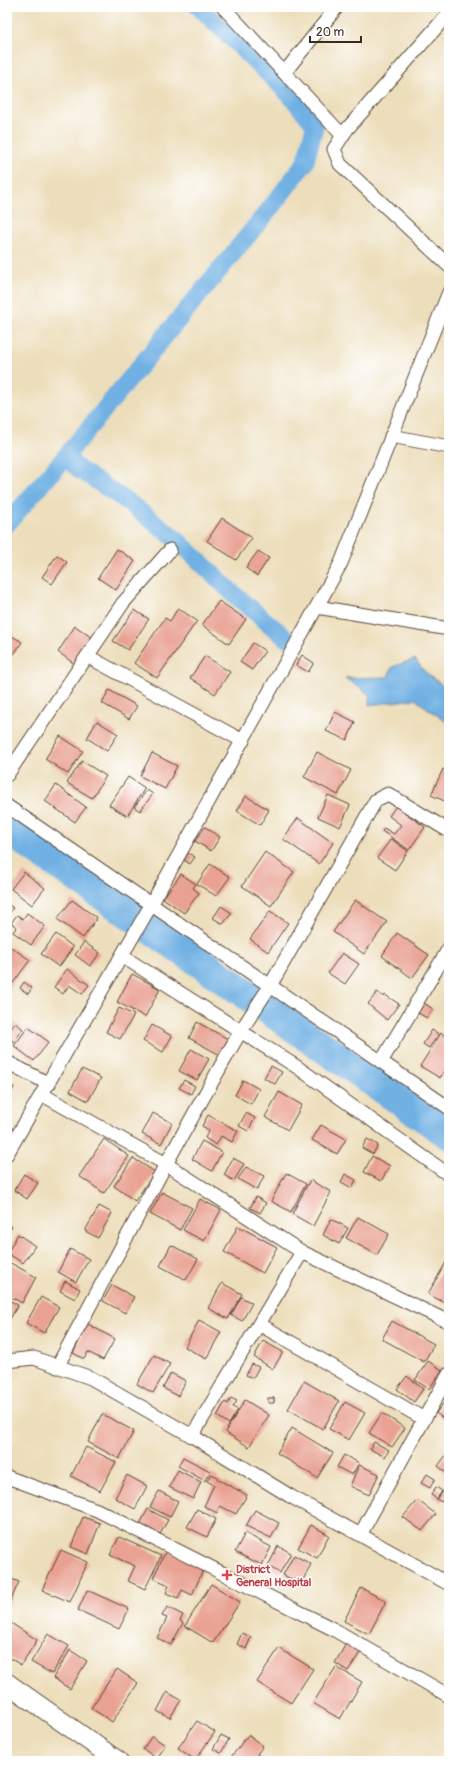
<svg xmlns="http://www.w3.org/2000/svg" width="456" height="1768" font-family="Pangolin,sans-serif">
	<rect width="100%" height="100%" fill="#fff"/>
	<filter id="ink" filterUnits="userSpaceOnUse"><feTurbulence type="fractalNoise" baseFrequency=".025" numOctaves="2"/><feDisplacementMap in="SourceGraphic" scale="8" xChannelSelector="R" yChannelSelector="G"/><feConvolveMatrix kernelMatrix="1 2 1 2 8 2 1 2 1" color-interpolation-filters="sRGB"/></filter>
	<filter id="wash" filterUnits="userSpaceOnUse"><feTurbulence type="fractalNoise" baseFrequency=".012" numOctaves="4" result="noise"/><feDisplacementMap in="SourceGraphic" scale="16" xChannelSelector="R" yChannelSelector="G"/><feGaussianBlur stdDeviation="0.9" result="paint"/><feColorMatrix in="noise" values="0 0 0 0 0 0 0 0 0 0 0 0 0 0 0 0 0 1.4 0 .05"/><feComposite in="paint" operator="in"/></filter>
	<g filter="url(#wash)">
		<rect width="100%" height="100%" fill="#eddebb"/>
		<path fill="#6fb0e3" stroke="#556d80" d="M415 659 424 671 443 686H449V724L415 699 369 705V694L345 678 388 677 392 667Z"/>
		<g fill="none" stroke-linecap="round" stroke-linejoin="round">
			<path stroke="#6fb0e3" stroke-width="18" d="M65 457 269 210 305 163 315 125 289 94 199 7
				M7 524 65 457 80 470 128 502 176 539 237 597 286 638"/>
			<path stroke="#6fb0e3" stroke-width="31" d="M7 829 449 1134"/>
		</g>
		<g id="blocks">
			<path fill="#e9a192" d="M222 518 252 538 236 560 207 541Z
				M117 549 135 561 116 590 98 578Z
				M258 551 269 558 257 576 246 568Z
				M57 555 67 562 52 584 42 577Z
				M219 601 246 619 229 644 202 625Z
				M178 608 197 621 157 678 134 663 165 618 170 621Z
				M134 610 149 619 128 650 113 641Z
				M75 626 94 639 76 665 58 652Z
				M12 636 22 642 14 654 7 649V644Z
				M253 643 265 651 252 670 240 662Z
				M302 655 314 663 308 672 296 665Z
				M205 656 230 672 215 694 190 678Z
				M109 690 137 706 129 719 102 703Z
				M335 712 355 722 347 740 326 731Z
				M97 721 118 734 107 751 87 738Z
				M60 736 83 751 68 774 45 759Z
				M317 752 351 770 338 795 304 777Z
				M152 753 177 766 165 789 140 776Z
				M82 761 106 776 92 798 67 783Z
				M443 769 449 772V803L431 795Z
				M128 777 145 788 127 816 109 805Z
				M56 785 86 807 75 822 45 801Z
				M147 790 153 794 140 811 134 807Z
				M328 795 350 805 340 827 318 817Z
				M246 796 269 810 260 825 237 811Z
				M396 806 425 827 409 850 382 831 384 828 394 834 401 825 389 816Z
				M298 818 333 843 319 864 283 839Z
				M205 827 220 837 211 851 195 841Z
				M391 839 408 851 395 870 377 858Z
				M265 852 294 872 271 906 242 886Z
				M188 853 195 857 190 864 184 860Z
				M210 864 230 877 216 896 197 884Z
				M24 872 45 888 32 905 11 889Z
				M181 874 196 884 193 888 199 893 184 913 163 898Z
				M72 900 97 918 83 938 57 919Z
				M355 900 387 922 364 954 333 932Z
				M7 904 13 908 7 916Z
				M221 906 232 913 223 924 213 918Z
				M270 911 288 923 268 952 250 939Z
				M27 913 45 926 31 945 13 932 17 927 11 923 17 915 23 919Z
				M397 933 429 955 412 978 382 956Z
				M56 934 73 947 59 967 41 954Z
				M84 942 100 953 90 966 75 955Z
				M11 947 30 960 7 991V952Z
				M342 953 359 964 345 984 328 973Z
				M67 969 89 985 82 994 69 985 63 994 54 987Z
				M132 974 160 989 145 1017 117 1002Z
				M24 982 32 988 28 994 20 988Z
				M377 992 384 997 385 995 399 1004 387 1020 368 1004Z
				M421 1001 433 1009 427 1018 415 1011Z
				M119 1008 134 1015 120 1039 106 1032Z
				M197 1022 228 1039 220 1055 189 1038Z
				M15 1023 23 1029 14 1042 7 1037V1034Z
				M152 1025 172 1036 163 1052 143 1041Z
				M28 1027 49 1042 34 1061 14 1046Z
				M432 1030 439 1034 429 1048 423 1044Z
				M441 1033 449 1038V1063L440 1078 420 1066Z
				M191 1049 209 1059 197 1080 179 1071Z
				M271 1066 282 1072 275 1084 264 1078Z
				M82 1069 101 1078 88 1101 70 1091Z
				M184 1080 195 1086 191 1094 179 1088Z
				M243 1080 259 1089 251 1104 235 1095Z
				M7 1084 14 1087 7 1102Z
				M279 1092 302 1105 288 1130 265 1117Z
				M153 1113 172 1123 161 1144 142 1134Z
				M246 1113 255 1118 248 1131 239 1126Z
				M208 1115 238 1131 232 1142 221 1136 216 1145 205 1138 209 1130 202 1126Z
				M321 1125 346 1139 337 1154 312 1140Z
				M104 1139 129 1156 104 1193 79 1176Z
				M367 1139 378 1145 373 1154 362 1148Z
				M202 1141 222 1152 212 1171 192 1159Z
				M372 1156 390 1166 381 1181 364 1172Z
				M133 1158 155 1172 135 1201 114 1186Z
				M233 1158 244 1164 234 1181 224 1175Z
				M246 1167 264 1176 257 1190 238 1179Z
				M286 1173 306 1184 291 1212 271 1201Z
				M24 1174 38 1183 27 1199 14 1190Z
				M345 1174 356 1180 352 1188 341 1182Z
				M310 1180 331 1192 313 1226 292 1214Z
				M162 1192 192 1208 180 1230 150 1214Z
				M256 1197 266 1203 260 1213 250 1208Z
				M200 1199 221 1210 204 1241 183 1230Z
				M99 1206 112 1213 98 1238 85 1231Z
				M358 1217 389 1234 377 1255 346 1238Z
				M331 1219 348 1228 339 1244 323 1235Z
				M7 1224 12 1227 7 1235Z
				M238 1226 277 1247 263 1273 224 1252Z
				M18 1234 35 1246 23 1263 7 1253Z
				M171 1245 198 1259 186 1280 160 1266Z
				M70 1249 89 1259 76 1282 58 1272Z
				M449 1257V1305L428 1294Z
				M7 1261 36 1277 22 1303 7 1295Z
				M65 1281 80 1289 75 1299 60 1291Z
				M222 1283 242 1294 228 1319 208 1308Z
				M112 1285 134 1297 125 1313 103 1301Z
				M41 1297 59 1307 44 1333 26 1323Z
				M241 1297 252 1303 242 1321 231 1315Z
				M7 1299 18 1305 10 1319 7 1318Z
				M199 1320 221 1332 206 1359 185 1347Z
				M392 1321 434 1344 424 1362 382 1339Z
				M88 1324 115 1339 103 1360 88 1352 84 1359 73 1353Z
				M263 1341 283 1352 273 1369 254 1357Z
				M154 1355 170 1364 153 1393 137 1384Z
				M428 1361 442 1370 429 1389 415 1380Z
				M252 1364 259 1367 253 1378 246 1375Z
				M171 1373 186 1381 178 1396 163 1388Z
				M407 1376 423 1389 414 1402 397 1389Z
				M304 1381 339 1401 323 1429 288 1409Z
				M449 1396V1423L436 1413Z
				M231 1398 237 1401 233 1407 238 1410 229 1424 217 1416 225 1402 228 1404Z
				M268 1398H274V1403H268Z
				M245 1400 269 1415 249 1447 225 1432Z
				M345 1402 365 1413 349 1440 329 1429Z
				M382 1413 405 1428 392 1447 369 1433Z
				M102 1414 134 1431 119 1459 88 1442Z
				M292 1428 333 1453 317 1478 277 1453Z
				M374 1442 389 1450 385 1457 370 1449Z
				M86 1447 116 1462 100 1491 71 1476Z
				M449 1451V1475L438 1466Z
				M344 1455 359 1463 352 1475 337 1467Z
				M183 1457 210 1471 205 1481 178 1466Z
				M359 1465 379 1474 369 1495 350 1486Z
				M178 1470 201 1482 193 1499 169 1487Z
				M211 1474 218 1477 217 1479 247 1495 236 1514 220 1506 217 1513 204 1506 214 1485 207 1481Z
				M427 1474 435 1479 430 1488 421 1483Z
				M127 1475 147 1486 135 1509 115 1498Z
				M436 1487 442 1491 437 1499 431 1495Z
				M446 1488 449 1492 441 1502 437 1499Z
				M159 1491 178 1501 170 1517 150 1507Z
				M417 1500 436 1514 422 1531 403 1517Z
				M148 1509 168 1520 160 1534 140 1524Z
				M197 1509 216 1519 207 1537 187 1527Z
				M255 1510 279 1523 271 1538 246 1526Z
				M83 1517 100 1523 88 1554 71 1547Z
				M311 1525 329 1535 317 1558 298 1548Z
				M245 1533 271 1547 262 1565 235 1552Z
				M119 1537 161 1556 145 1589 128 1581 135 1566 110 1555Z
				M278 1546 291 1553 280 1573 268 1566Z
				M61 1550 88 1562 70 1602 42 1590Z
				M166 1551 204 1568 192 1595 182 1590 178 1598 166 1593 169 1585 153 1578Z
				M294 1555 311 1564 301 1584 283 1575Z
				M7 1577 19 1582 7 1608Z
				M211 1584 240 1602 213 1643 185 1626Z
				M361 1588 386 1601 369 1634 344 1621Z
				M87 1590 129 1609 119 1629 78 1610Z
				M167 1607 183 1615 180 1621 183 1623 171 1645 157 1638 167 1618 162 1616Z
				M11 1623 37 1640 21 1665 7 1656V1629Z
				M242 1633 251 1637 246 1649 237 1644Z
				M48 1634 69 1646 52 1674 31 1662Z
				M347 1642 361 1651 348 1671 335 1663Z
				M279 1648 313 1669 291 1703 257 1682Z
				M70 1650 87 1661 70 1689 53 1678Z
				M336 1667 362 1682 340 1719 313 1703Z
				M117 1669 138 1683 112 1722 91 1708Z
				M167 1692 181 1700 170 1718 157 1711Z
				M197 1721 215 1732 195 1760 178 1748Z
				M221 1735 229 1739 221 1753 213 1749Z
				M248 1735 263 1746 257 1754 262 1759 260 1761H228Z
				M152 1736 165 1745 156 1758 143 1749Z"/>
		</g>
	</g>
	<g filter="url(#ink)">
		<use href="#blocks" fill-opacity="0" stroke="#564536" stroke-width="1"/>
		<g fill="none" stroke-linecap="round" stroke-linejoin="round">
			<g stroke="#564536" stroke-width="15">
				<path id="street" d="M223 7 343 136
					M449 13 347 129 334 149 340 164 449 266
					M284 73 337 7
					M391 436 449 447
					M317 607 449 629
					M87 656 243 741
					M7 775 123 603 170 550
					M7 806 449 1108
					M122 956 297 1067 449 1175
					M7 1062 49 1084
					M381 1062 449 948
					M43 1095 166 1164 302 1252 449 1322
					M7 1154 151 905 341 563 449 292
					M259 1324 424 1419
					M7 1361 34 1358 91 1378 192 1436 302 1252
					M57 1367 166 1164 240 1032 270 986 376 800 388 794 449 831
					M192 1436 290 1496 449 1584
					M7 1477 97 1510 333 1629 449 1696
					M360 1535 449 1374"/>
			</g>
			<g stroke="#564536" stroke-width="21">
				<path id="secondary" d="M7 1683 118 1761"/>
			</g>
			<use href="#street" stroke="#fff" stroke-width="13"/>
			<use href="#secondary" stroke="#fff" stroke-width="19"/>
		</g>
	</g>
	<path fill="#e0444e" stroke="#fff" stroke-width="1.5" d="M225 1569h4v4h4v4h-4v4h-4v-4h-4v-4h4z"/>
	<g text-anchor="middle" stroke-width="3" stroke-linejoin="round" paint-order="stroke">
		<g font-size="11" font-weight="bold" fill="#be3a42" stroke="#fff" text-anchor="start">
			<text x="236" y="1573">District<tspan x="236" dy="13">General Hospital</tspan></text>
		</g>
	</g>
	<rect width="456" height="1768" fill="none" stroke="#fff" stroke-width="24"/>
	<path d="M310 36v6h51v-6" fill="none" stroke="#3b2a1e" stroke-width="2"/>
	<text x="316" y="36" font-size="12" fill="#3b2a1e" stroke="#ffffff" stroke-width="3" paint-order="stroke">20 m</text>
</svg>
